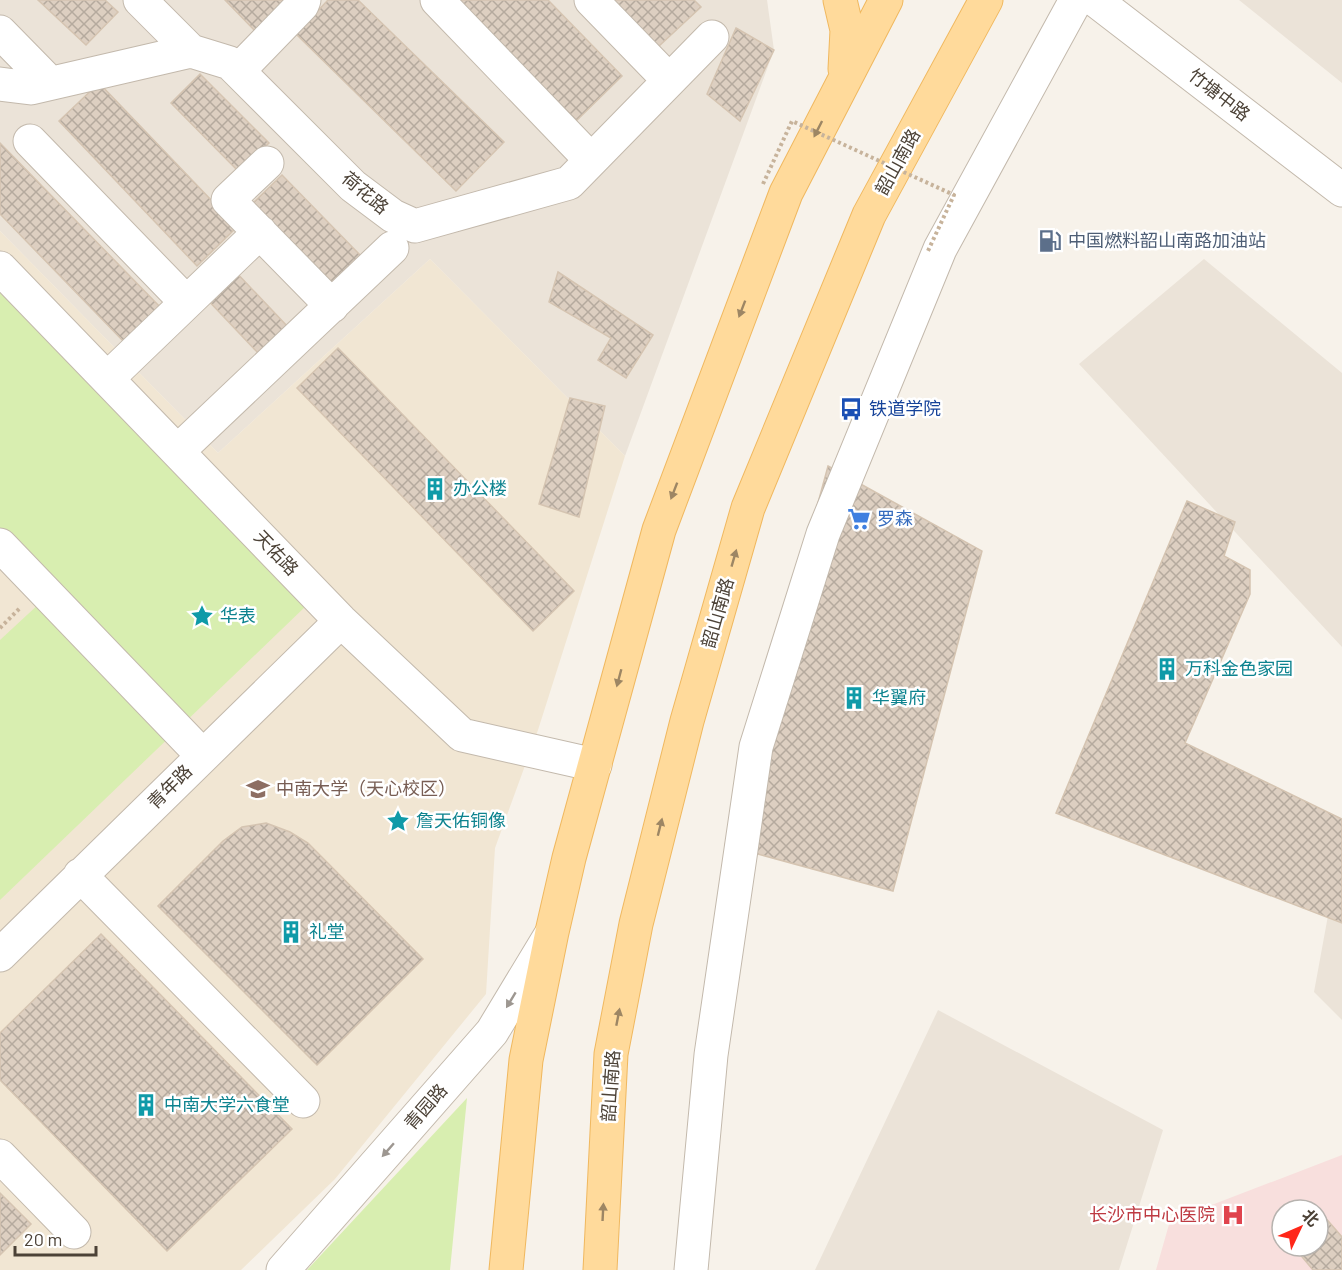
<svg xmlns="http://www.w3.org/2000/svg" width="1342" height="1270" font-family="Barlow,'Noto Sans SC',sans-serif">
	<defs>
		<pattern id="building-cross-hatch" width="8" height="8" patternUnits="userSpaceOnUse" patternTransform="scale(1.5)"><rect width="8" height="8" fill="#ddcfc1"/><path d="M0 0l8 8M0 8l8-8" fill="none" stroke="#b5aa9e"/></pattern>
	</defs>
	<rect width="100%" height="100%" fill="#f7f2ea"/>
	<path fill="#ebe3d8" d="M0 0H767L774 50 625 456 430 259 218 453 0 231Z
		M1239 0H1342V83Z
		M1204 259 1342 373V647L1079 364Z
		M1342 839V1020L1314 992Z
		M938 1010 1163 1130 1119 1270H815Z"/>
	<path fill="#f1e6d3" d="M0 231 218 453 430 259 625 456 538 730 495 848 486 994 335 1179 241 1270H0Z"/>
	<path fill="#f8dfdd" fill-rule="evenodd" d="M1342 1155V1270H1156L1170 1221ZM1282 1210H1318V1246H1282Z"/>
	<path fill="#d8eeb0" d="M0 290 307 605 0 900V640L41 602 0 560Z
		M467 1098 450 1270H307Z"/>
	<path fill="url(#building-cross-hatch)" stroke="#d5c4b1" stroke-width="1.5" d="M38 0H105L118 12 86 45Z
		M225 0H290L257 33Z
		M328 0H358L504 142 456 191 296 34Z
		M450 0H548L622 76 572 125Z
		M612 0H694L701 7 658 47Z
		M736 28 774 50 740 121 707 94Z
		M200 74 269 143 239 172 171 103Z
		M99 83 237 227 197 266 59 121Z
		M0 143 162 309 126 344 0 214Z
		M282 175 362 257 332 287 252 204Z
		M233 269 288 327 259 354 204 296Z
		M558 272 653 335 626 378 598 360 611 338 549 302Z
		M338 348 574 591 533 631 297 388Z
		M570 398 605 406 579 517 539 504Z
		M828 466 982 551 893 891 725 845Z
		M1187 501 1235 522 1224 556 1250 570V594L1185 743 1342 819V923L1056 813Z
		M266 823 290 832 308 843 423 959 317 1065 158 906 223 841 242 827Z
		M101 934 292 1129 167 1251 0 1080V1033Z
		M0 1193 31 1224 0 1255Z
		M1323 1215 1342 1237V1270H1313L1293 1246H1318V1218Z"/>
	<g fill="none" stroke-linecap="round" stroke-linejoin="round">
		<g stroke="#c3b9ac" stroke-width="35">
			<path id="minor" d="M140 0 191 51
				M437 0 591 160
				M591 0 660 71
				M1095 0 1342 190
				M0 32 50 83
				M238 71 302 5 304 0
				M0 84 31 88 191 51 230 63 353 186 393 216 415 226 569 183 712 37
				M30 141 186 302
				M267 163 228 200 332 306
				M0 268 341 621 462 735 595 765
				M108 378 260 232
				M178 451 392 248
				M0 545 202 755
				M80 875 303 1101
				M0 955 341 621
				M0 1156 74 1232
				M283 1270 492 1032 550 936
				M691 1270 711 1055 756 747 823 534 940 249 1076 0"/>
		</g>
		<g stroke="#f0b85f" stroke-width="35">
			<path id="major" d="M840 0 847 30 845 69
				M506 1270 526 1060 552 932 569 858 659 530 786 193 886 0
				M600 1270 611 1054 636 924 687 721 748 508 869 215 986 0"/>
		</g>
		<path stroke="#c7b39b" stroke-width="4" stroke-dasharray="3 3" stroke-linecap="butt" d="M0 628 21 607"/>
		<use href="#minor" stroke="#fff" stroke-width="33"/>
		<use href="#major" stroke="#ffda9b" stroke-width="33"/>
		<path stroke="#c7b39b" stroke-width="4" stroke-dasharray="3 3" stroke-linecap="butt" d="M763 184 792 121 954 195 927 253"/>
	</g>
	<defs><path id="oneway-solid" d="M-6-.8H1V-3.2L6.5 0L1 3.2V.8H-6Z" transform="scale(1.5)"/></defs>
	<g fill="#9d8664">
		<use href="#oneway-solid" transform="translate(818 129) rotate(117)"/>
		<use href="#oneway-solid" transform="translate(742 309) rotate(111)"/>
		<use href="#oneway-solid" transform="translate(674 491) rotate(111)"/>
		<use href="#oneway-solid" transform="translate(734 558) rotate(-74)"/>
		<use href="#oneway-solid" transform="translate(619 678) rotate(105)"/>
		<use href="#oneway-solid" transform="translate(660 827) rotate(-76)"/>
		<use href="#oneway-solid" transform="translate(618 1017) rotate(-79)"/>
		<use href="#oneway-solid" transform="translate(603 1212) rotate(-87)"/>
	</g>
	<g fill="#9d9791">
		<use href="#oneway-solid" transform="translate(511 1000) rotate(121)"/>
		<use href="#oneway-solid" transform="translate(388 1150) rotate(131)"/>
	</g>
	<defs>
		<g id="fuel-bare" transform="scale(1.8)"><path d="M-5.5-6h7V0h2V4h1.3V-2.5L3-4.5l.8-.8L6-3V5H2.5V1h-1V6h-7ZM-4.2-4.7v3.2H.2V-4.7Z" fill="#5c6f8a" stroke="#fff" stroke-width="2.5" paint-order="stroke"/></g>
		<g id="bus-bare" transform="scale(1.8)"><path d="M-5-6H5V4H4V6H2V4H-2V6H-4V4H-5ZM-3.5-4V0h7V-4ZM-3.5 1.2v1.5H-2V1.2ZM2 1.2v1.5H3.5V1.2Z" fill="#1a4fb4" stroke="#fff" stroke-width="2.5" paint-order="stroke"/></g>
		<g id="building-bare" transform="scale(1.8)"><path d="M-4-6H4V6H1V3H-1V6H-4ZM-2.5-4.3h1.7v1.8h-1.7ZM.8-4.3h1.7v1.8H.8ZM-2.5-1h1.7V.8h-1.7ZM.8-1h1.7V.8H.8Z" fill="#0f9aa8" stroke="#fff" stroke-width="2.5" paint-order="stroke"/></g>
		<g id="supermarket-bare" transform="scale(1.8)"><path d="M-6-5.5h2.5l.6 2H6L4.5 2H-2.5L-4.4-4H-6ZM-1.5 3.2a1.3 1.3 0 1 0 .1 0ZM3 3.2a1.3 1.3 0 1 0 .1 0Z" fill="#3f7fe0" stroke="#fff" stroke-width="2.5" paint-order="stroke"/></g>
		<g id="sight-bare" transform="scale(1.8)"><path d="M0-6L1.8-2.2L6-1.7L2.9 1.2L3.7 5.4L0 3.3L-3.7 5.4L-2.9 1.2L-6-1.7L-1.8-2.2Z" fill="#0f9aa8" stroke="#fff" stroke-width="2.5" paint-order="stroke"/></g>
		<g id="university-bare" transform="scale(1.8)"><path d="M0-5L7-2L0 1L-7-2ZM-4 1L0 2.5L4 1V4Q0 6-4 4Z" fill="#8d6e63" stroke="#fff" stroke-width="2.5" paint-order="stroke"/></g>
		<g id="hospital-bare" transform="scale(1.8)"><path d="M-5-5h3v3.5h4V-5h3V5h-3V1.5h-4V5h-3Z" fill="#e0444e" stroke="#fff" stroke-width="2.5" paint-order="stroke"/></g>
	</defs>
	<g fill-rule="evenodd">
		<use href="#fuel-bare" x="1050" y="241"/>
		<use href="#bus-bare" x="851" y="409"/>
		<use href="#building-bare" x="435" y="489"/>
		<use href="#supermarket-bare" x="859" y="519"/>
		<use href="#sight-bare" x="202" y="616"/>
		<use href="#building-bare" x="1167" y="669"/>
		<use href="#building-bare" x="854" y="698"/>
		<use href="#university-bare" x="258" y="789"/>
		<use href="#sight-bare" x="398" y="821"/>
		<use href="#building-bare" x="291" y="932"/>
		<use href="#building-bare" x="146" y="1105"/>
		<use href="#hospital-bare" x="1233" y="1215"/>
	</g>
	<g text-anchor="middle" stroke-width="5" stroke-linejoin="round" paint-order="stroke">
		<g font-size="18" fill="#4c4237" stroke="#fff">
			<text transform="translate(1219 95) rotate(38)" y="6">竹塘中路</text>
			<text transform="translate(898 162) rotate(-61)" y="6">韶山南路</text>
			<text transform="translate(365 193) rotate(40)" y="6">荷花路</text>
			<text transform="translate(276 553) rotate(46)" y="6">天佑路</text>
			<text transform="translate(718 613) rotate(-74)" y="6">韶山南路</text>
			<text transform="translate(170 787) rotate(-45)" y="6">青年路</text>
			<text transform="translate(611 1086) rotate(-86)" y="6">韶山南路</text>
			<text transform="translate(426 1107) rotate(-49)" y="6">青园路</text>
		</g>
		<g font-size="18" fill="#4e5e75" stroke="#fff" text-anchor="start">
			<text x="1068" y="247">中国燃料韶山南路加油站</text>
		</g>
		<g font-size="18" fill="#164399" stroke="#fff" text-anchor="start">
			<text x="869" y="415">铁道学院</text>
		</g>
		<g font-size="18" fill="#0d838f" stroke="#fff" text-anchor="start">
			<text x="453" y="495">办公楼</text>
			<text x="220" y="622">华表</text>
			<text x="1185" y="675">万科金色家园</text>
			<text x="872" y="704">华翼府</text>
			<text x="416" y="827">詹天佑铜像</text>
			<text x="309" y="938">礼堂</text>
			<text x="164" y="1111">中南大学六食堂</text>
		</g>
		<g font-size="18" fill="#366cbe" stroke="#fff" text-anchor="start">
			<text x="877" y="525">罗森</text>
		</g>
		<g font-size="18" fill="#785e54" stroke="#fff" text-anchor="start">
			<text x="276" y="795">中南大学（天心校区）</text>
		</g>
		<g font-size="18" fill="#be3a42" stroke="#fff" text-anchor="end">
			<text x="1215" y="1221">长沙市中心医院</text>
		</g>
	</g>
	<g transform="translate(1300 1228) rotate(46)"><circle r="28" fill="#ffffff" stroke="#b7b3af" stroke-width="1.5"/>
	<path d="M0-4.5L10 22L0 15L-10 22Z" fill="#ff2719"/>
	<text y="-9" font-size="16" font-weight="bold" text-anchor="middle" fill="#4c4237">北</text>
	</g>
	<path d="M15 1246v9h81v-9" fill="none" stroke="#4c4237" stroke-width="3"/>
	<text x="24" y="1246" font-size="18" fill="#4c4237" stroke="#ffffff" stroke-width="4.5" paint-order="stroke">20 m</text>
</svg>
